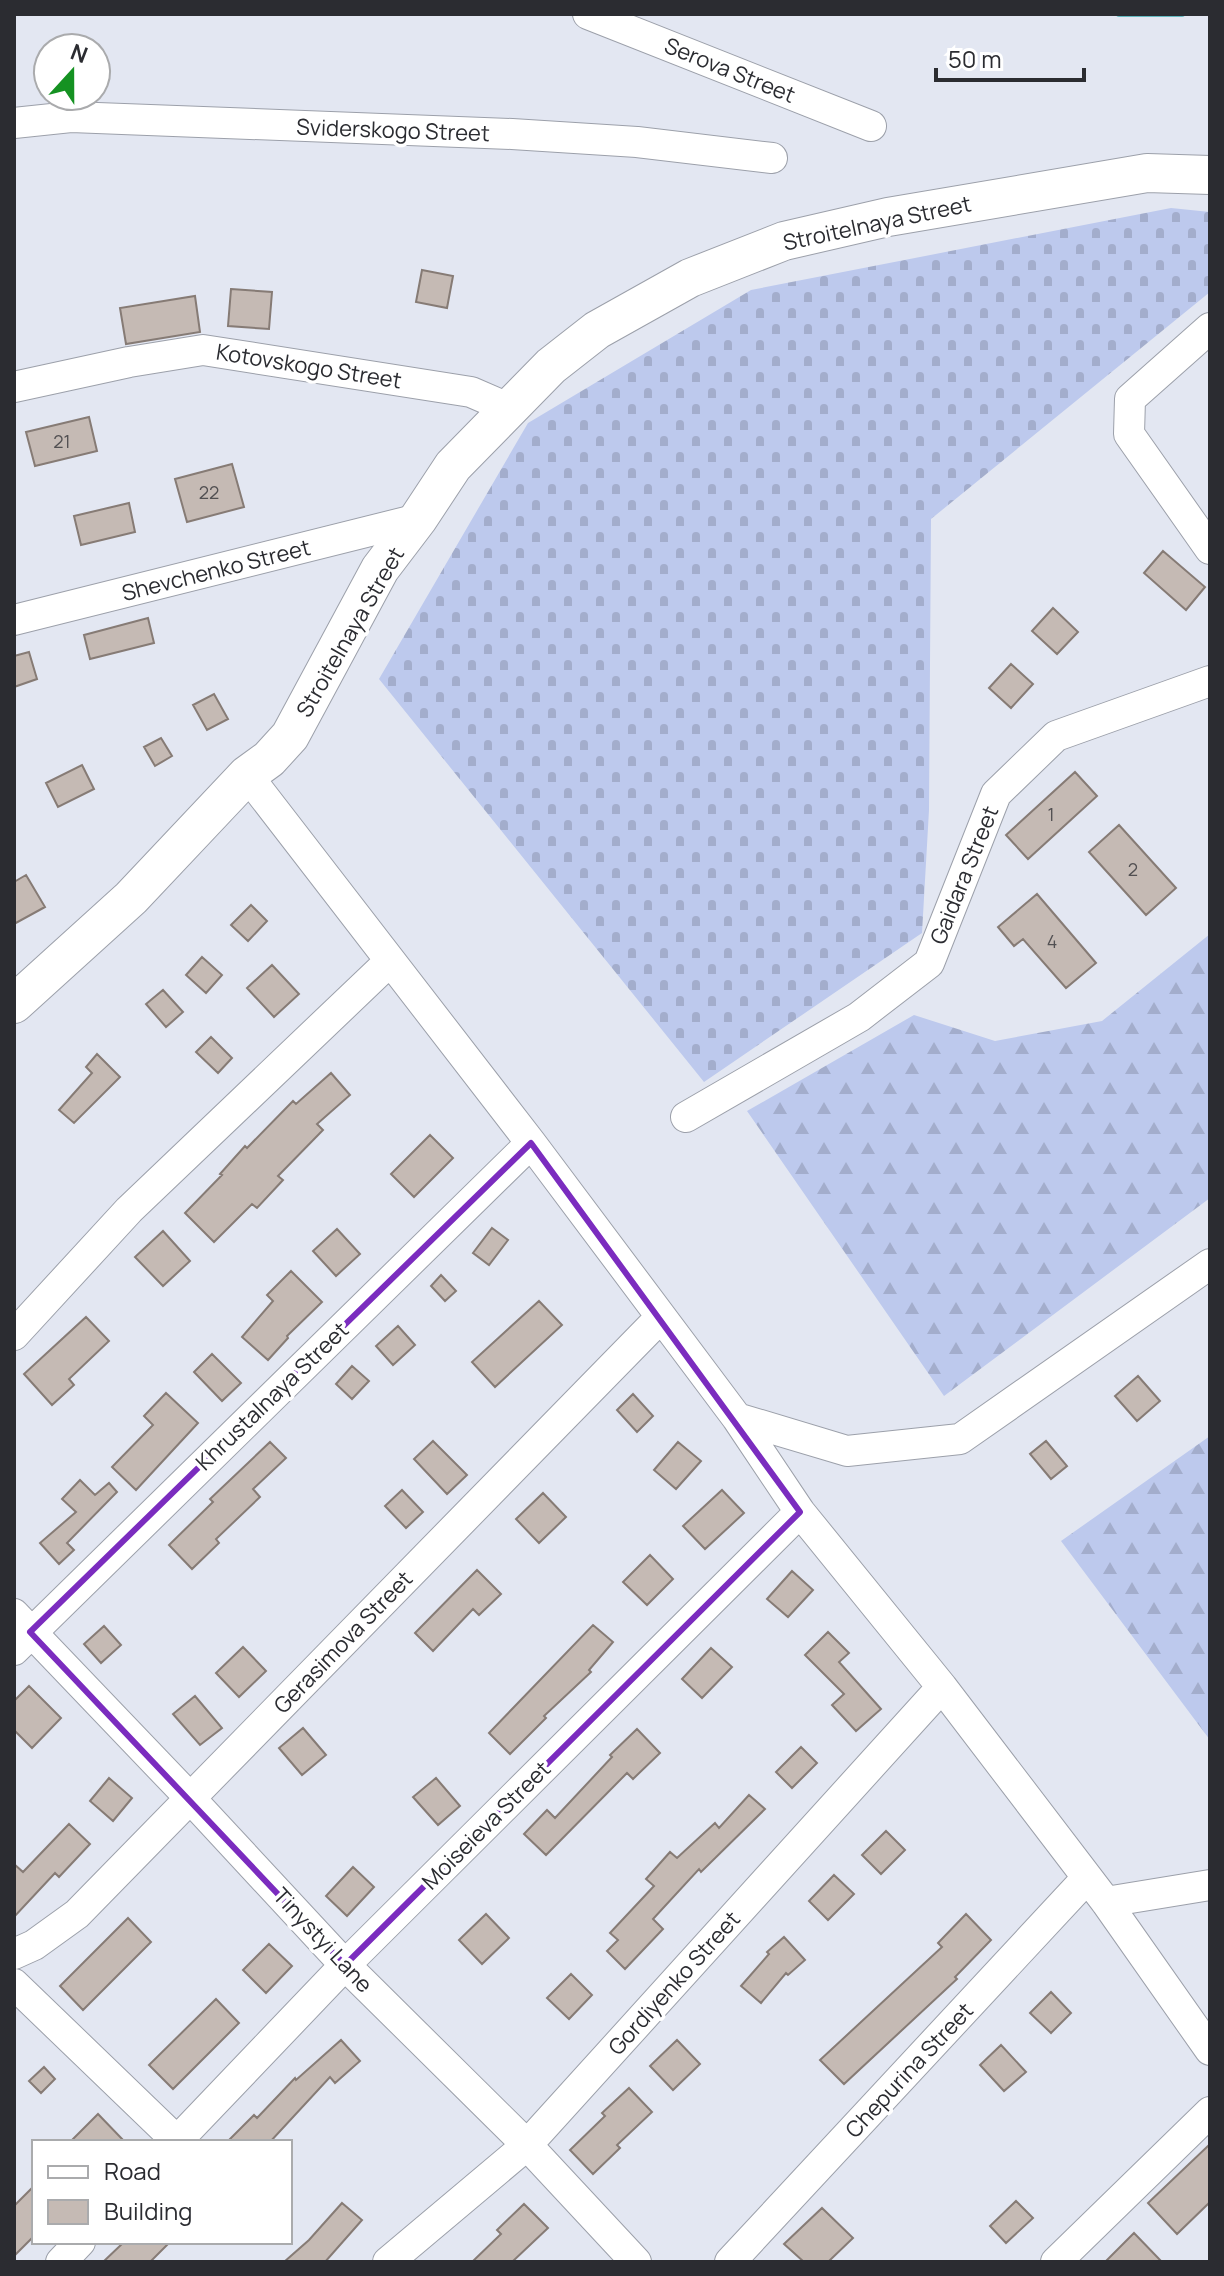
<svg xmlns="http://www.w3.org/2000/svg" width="1224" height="2276" font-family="Manrope,sans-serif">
	<defs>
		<pattern id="forest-firs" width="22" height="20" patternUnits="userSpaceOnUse" patternTransform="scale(2)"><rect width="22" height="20" fill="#bdc9ed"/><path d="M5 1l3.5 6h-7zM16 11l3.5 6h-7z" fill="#a3adcc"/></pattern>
		<pattern id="cemetery-stones" width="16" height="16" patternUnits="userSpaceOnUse" patternTransform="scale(2)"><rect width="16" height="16" fill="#bdc9ed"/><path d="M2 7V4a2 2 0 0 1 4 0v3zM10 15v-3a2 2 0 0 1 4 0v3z" fill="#a3adcc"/></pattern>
	</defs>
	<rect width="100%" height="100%" fill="#e3e7f2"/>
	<path fill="url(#forest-firs)" d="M1210 934V1198L944 1396 747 1111 914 1015 995 1041 1102 1021Z
		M1210 1436V1740L1061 1541Z"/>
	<path fill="url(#cemetery-stones)" d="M1171 208 1210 212V292L931 519 929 810 922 933 704 1082 379 679 528 423 751 290Z"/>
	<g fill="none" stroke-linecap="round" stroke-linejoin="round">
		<path stroke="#64bac1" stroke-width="6" d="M1119 14H1182"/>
	</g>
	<path fill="#c5bab4" stroke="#867b75" stroke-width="2" d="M422 270 453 276 447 308 416 302Z
		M231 289 272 292 269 329 228 326Z
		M195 296 200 332 126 344 120 308Z
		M89 417 97 451 35 466 26 432Z
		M232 464 244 507 187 522 175 479Z
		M129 503 135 532 81 545 74 516Z
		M1163 551 1205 587 1186 610 1144 573Z
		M1053 608 1078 632 1057 654 1032 631Z
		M148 618 154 643 90 659 84 635Z
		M29 652 37 679 14 687V656Z
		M1011 664 1033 684 1011 708 989 688Z
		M214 694 228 719 207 730 193 705Z
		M161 738 172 756 155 766 144 747Z
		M82 765 94 789 58 807 46 783Z
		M1075 772 1097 796 1028 859 1006 835Z
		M1119 825 1176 888 1146 915 1089 852Z
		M26 875 45 907 14 924V882Z
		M1037 894 1096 963 1066 988 1023 939 1014 946 998 927Z
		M251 905 267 921 248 941 231 925Z
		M202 957 222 975 206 993 186 975Z
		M272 965 299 994 274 1017 247 988Z
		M163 990 183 1012 166 1027 146 1004Z
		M211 1037 232 1058 218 1073 196 1052Z
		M97 1054 120 1077 74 1123 59 1110 92 1073 86 1067Z
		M331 1073 350 1095 317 1124 323 1130 278 1176 283 1180 257 1208 252 1204 214 1242 185 1213 222 1175 220 1174 245 1146 247 1148 293 1101 296 1104Z
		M430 1135 453 1158 414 1197 391 1174Z
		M492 1228 508 1240 489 1265 473 1253Z
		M337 1229 360 1254 336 1276 313 1251Z
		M163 1231 190 1261 163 1286 135 1257Z
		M291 1271 322 1302 287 1336 288 1338 268 1360 242 1337 273 1301 267 1295Z
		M441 1275 456 1291 445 1301 431 1286Z
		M539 1301 562 1325 495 1387 472 1362Z
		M86 1317 109 1341 69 1379 74 1385 52 1405 24 1374Z
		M398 1326 415 1345 393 1365 376 1346Z
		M212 1354 241 1383 222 1401 194 1372Z
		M352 1366 369 1381 352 1399 336 1384Z
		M1138 1376 1160 1401 1137 1421 1115 1396Z
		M166 1393 198 1423 136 1490 112 1467 153 1425 144 1416Z
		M633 1394 653 1416 637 1432 617 1410Z
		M433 1441 467 1475 447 1494 414 1459Z
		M1046 1441 1067 1466 1051 1479 1030 1454Z
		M270 1442 286 1458 253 1489 260 1497 216 1539 219 1543 192 1569 169 1545 213 1502 210 1499Z
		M678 1442 701 1461 676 1489 654 1470Z
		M80 1480 95 1495 109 1483 117 1492 67 1543 74 1550 59 1564 40 1543 76 1512 62 1499Z
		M402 1490 423 1512 406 1528 385 1506Z
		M722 1490 744 1513 705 1549 683 1526Z
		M543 1493 566 1517 539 1543 516 1519Z
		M650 1555 673 1579 647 1605 623 1582Z
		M477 1570 501 1594 479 1615 473 1609 433 1651 415 1633Z
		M792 1571 813 1590 788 1617 767 1599Z
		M593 1625 613 1642 589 1670 591 1672 544 1716 546 1718 510 1754 489 1733Z
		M104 1626 121 1645 101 1663 84 1644Z
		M828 1632 849 1653 839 1662 881 1709 856 1731 832 1705 844 1694 805 1655Z
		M243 1647 266 1671 239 1697 216 1673Z
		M711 1648 732 1667 702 1698 682 1679Z
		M29 1686 61 1718 32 1748 14 1730V1701Z
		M195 1696 222 1728 200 1745 173 1714Z
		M303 1728 326 1755 302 1775 279 1748Z
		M637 1729 660 1753 633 1779 627 1773 546 1855 524 1834 547 1810 555 1818 612 1757 610 1755Z
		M801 1747 817 1763 792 1788 776 1772Z
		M109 1778 132 1798 113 1821 90 1801Z
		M436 1778 460 1806 438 1825 413 1797Z
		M749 1795 765 1809 701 1872 699 1869 653 1919 663 1929 625 1969 607 1951 618 1940 610 1933 654 1886 646 1879 670 1852 677 1858 715 1823 719 1828Z
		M69 1824 90 1844 59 1877 55 1873 14 1917V1864L23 1872Z
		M886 1831 905 1850 881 1874 862 1855Z
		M353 1867 374 1887 347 1916 326 1896Z
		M834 1875 854 1894 828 1920 809 1901Z
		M486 1914 509 1938 482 1964 459 1940Z
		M966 1914 991 1940 955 1977 957 1979 844 2084 820 2060 942 1947 938 1943Z
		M128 1918 151 1942 83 2010 60 1986Z
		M784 1937 805 1960 788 1975 786 1973 761 2003 741 1986 769 1954 767 1952Z
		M269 1944 292 1966 266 1993 243 1970Z
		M571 1974 592 1995 569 2019 547 1998Z
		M1051 1992 1071 2013 1051 2033 1030 2013Z
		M216 1999 239 2023 173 2089 149 2065Z
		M341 2040 360 2061 335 2083 330 2077 270 2142H227L254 2115 257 2118 295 2078 296 2080Z
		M677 2040 700 2064 673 2090 650 2066Z
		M1001 2045 1026 2072 1004 2091 980 2065Z
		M44 2067 55 2079 41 2093 29 2081Z
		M629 2088 652 2112 617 2145 620 2148 593 2174 570 2150 605 2116 602 2113Z
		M98 2114 125 2142H70Z
		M1210 2144V2202L1177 2234 1148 2203Z
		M34 2186V2236L14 2256V2206Z
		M1016 2201 1033 2218 1006 2243 990 2226Z
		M342 2203 362 2220 325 2262H284L309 2240Z
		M524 2204 548 2228 512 2262H472L501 2234 497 2230Z
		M822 2208 853 2238 828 2262H804L784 2244Z
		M1134 2233 1162 2262H1105Z
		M124 2242H170L150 2262H103Z"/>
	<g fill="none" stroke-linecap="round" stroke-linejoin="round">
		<g stroke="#9ca0aa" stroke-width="32">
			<path id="minor" d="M588 14 871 126
				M14 123 71 117 512 134 637 142 772 158
				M1210 328 1130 399 1129 434 1210 549
				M14 387 129 362 203 350 471 392 508 408
				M14 620 418 519
				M247 775 531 1143 737 1418 800 1512 942 1687 1106 1902 1210 2050
				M686 1117 859 1017 929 963 996 794 1056 736 1210 681
				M14 1335 129 1210 389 962
				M737 1418 847 1451 960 1439 1210 1264
				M14 1614 190 1798 345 1965 527 2145 636 2262
				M14 1650 531 1143
				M1106 1902 1210 1885
				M14 1954 34 1945 77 1914 661 1317
				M14 1984 177 2141
				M176 2142 345 1965 800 1512
				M61 2262 80 2242
				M388 2262 527 2145 942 1687
				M730 2262 1087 1878
				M1056 2262 1210 2112"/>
		</g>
		<g stroke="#9ca0aa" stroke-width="40">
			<path id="major" d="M14 1004 131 898 247 775 269 759 290 736 380 569 418 519 453 466 551 366 597 330 690 278 784 241 888 217 1147 173 1210 175"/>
		</g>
		<use href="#minor" stroke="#fff" stroke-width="30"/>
		<use href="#major" stroke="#fff" stroke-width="38"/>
	</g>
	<path fill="none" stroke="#7b2cbf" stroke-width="6" stroke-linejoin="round" d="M531 1143 800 1512 345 1965 30 1632Z"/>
	<g text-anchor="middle" stroke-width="7" stroke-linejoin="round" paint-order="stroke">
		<g font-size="18" fill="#525052">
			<text x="62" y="448">21</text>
			<text x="209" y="499">22</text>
			<text x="1051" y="821">1</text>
			<text x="1133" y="876">2</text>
			<text x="1052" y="948">4</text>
		</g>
		<g font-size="22" fill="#2b2c31" stroke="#fff">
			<text transform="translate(730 70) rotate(22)" y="8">Serova Street</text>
			<text transform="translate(393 130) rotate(2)" y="8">Sviderskogo Street</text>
			<text transform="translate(877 223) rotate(-12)" y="8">Stroitelnaya Street</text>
			<text transform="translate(309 366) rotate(9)" y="8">Kotovskogo Street</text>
			<text transform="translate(216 570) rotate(-14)" y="8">Shevchenko Street</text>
			<text transform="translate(350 632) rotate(-60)" y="8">Stroitelnaya Street</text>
			<text transform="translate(964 875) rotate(-68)" y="8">Gaidara Street</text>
			<text transform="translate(272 1396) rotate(-44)" y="8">Khrustalnaya Street</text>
			<text transform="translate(343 1642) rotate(-46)" y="8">Gerasimova Street</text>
			<text transform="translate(486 1825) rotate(-45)" y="8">Moiseieva Street</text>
			<text transform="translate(323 1940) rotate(47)" y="8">Tinystyi Lane</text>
			<text transform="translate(674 1983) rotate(-48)" y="8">Gordiyenko Street</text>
			<text transform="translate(909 2070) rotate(-47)" y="8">Chepurina Street</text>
		</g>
	</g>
	<rect width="1224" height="2276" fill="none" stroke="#2b2c31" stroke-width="32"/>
	<rect x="32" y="2140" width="260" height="104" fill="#ffffff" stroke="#aaabad" stroke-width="2"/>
	<rect x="48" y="2166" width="40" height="12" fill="#ffffff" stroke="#aaabad" stroke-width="2"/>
	<text x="104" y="2180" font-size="24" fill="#2b2c31">Road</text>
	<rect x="48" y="2200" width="40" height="24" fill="#c5bab4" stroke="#aaabad" stroke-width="2"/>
	<text x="104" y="2220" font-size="24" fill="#2b2c31">Building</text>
	<g transform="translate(72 72) rotate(21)"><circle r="38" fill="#ffffff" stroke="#aaabad" stroke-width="2"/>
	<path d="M0-6L14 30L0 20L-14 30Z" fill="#159222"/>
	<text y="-12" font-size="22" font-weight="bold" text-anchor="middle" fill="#2b2c31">N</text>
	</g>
	<path d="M936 68v12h148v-12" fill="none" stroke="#2b2c31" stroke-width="4"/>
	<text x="948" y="68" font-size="24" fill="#2b2c31" stroke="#ffffff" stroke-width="6" paint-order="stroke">50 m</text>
</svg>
